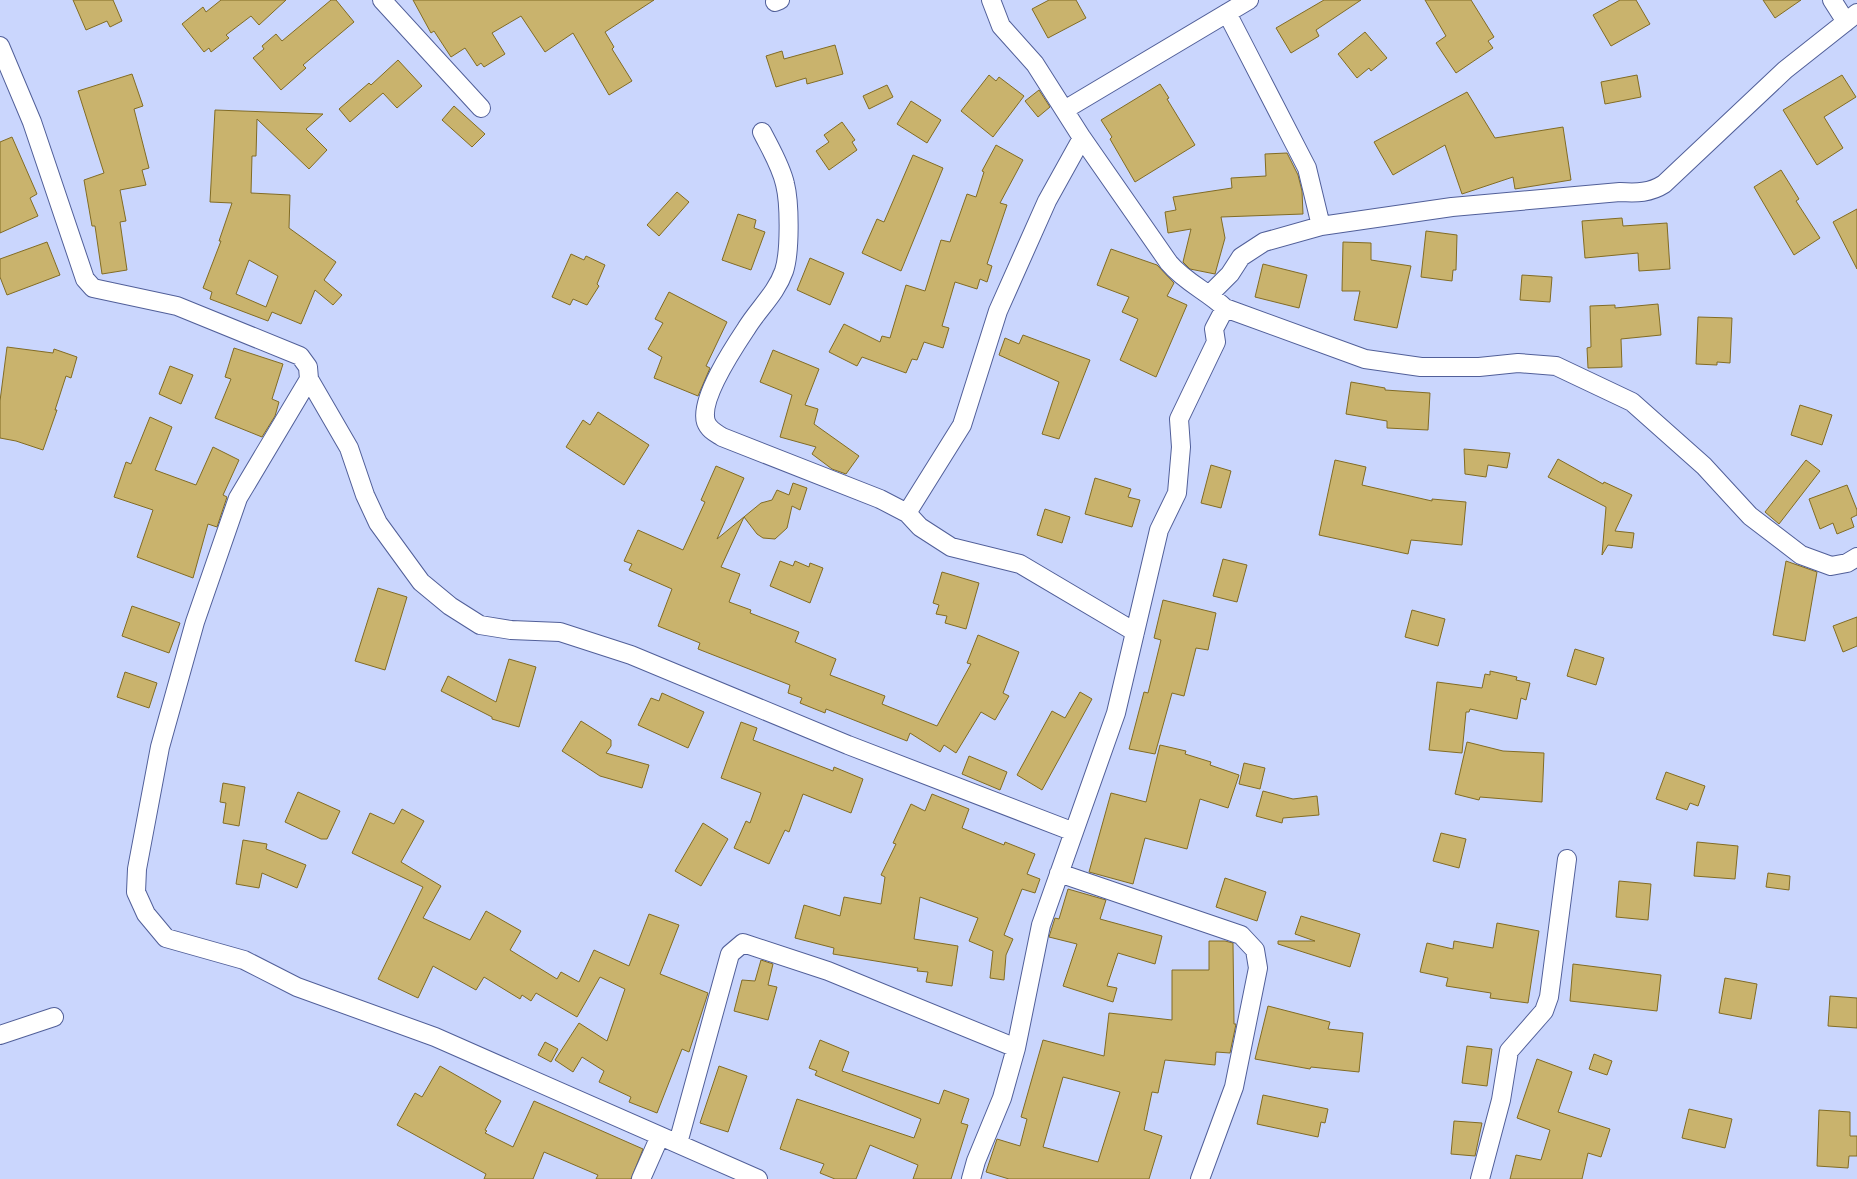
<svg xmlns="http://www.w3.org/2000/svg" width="1857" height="1179" font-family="'Titillium Web',sans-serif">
	<rect width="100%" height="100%" fill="#cad6fd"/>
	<path fill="#c9b36d" stroke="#826c24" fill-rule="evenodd" d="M73 0H113L122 21 110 27 107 21 86 30Z
		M221 0H286L259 25 251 16 226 35 229 38 211 52 209 48 204 52 182 24 203 7 206 12Z
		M331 0H336L354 22 303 65 306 68 281 90 253 58 264 49 262 46 276 34 282 41Z
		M413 0H654L605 32 614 47 612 49 632 81 609 95 573 33 545 52 521 16 492 33 505 54 484 67 481 63 477 66 465 48 451 57 434 31 431 33Z
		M1049 0H1076L1086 18 1048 38 1032 9Z
		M1324 0H1361L1316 30 1319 36 1291 53 1276 28Z
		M1425 0H1471L1494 37 1488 41 1493 48 1456 73 1436 43 1446 36Z
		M1620 0H1636L1650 24 1611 46 1593 15Z
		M1763 0H1801L1775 18Z
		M1365 32 1387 58 1371 71 1369 68 1357 78 1338 54Z
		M835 45 843 74 807 84 806 78 776 87 766 56 782 51 784 59Z
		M398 60 422 86 397 108 383 93 350 122 339 109 369 83 371 85Z
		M132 74 143 106 134 109 149 168 142 170 146 185 120 190 126 221 120 222 127 270 102 274 95 226H92L84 180 104 173 78 91Z
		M989 75 996 81 999 77 1024 96 993 137 961 111Z
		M1637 75 1641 97 1605 104 1601 82Z
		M1842 75 1856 97 1824 117 1843 148 1817 165 1783 110Z
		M1160 84 1169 98 1167 99 1195 145 1135 182 1110 139 1112 137 1101 120Z
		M887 85 893 97 869 109 863 96Z
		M1039 90 1050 107 1038 117 1025 101Z
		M1467 92 1495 138 1563 127 1571 180 1515 189 1513 177 1462 194 1445 145 1393 175 1374 142Z
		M911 101 941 120 927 143 897 124Z
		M454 106 485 134 472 147 442 120Z
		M215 110 323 114 306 129 327 150 309 169 257 119 256 156H252L251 193 290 195 289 228 336 262 324 280 342 295 333 305 315 290 301 324 272 312 268 321 210 299 212 292 203 288 221 241H219L232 203 210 202ZM249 260 278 276 266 307 236 294Z
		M842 122 855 140 852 142 857 150 829 170 816 151 829 142 824 135Z
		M12 137 37 194 30 198 38 216 0 233V142Z
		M996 145 1023 160 1000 203 1007 205 987 264 992 266 987 282 980 279 977 289 955 282 942 326 949 328 943 348 924 342 917 360 912 359 906 373 862 357 857 366 829 352 844 324 880 342 882 336 890 338 906 285 925 291 941 240 950 242 967 194 976 197 984 172 982 171Z
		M1287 153 1298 175 1302 191 1303 214 1221 217 1225 238 1215 274 1190 269 1183 262 1191 229 1168 233 1165 212 1176 210 1173 197 1232 188 1231 178 1266 176 1265 154Z
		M913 155 943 168 901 271 862 253 877 219 884 222Z
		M1781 170 1799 199 1796 201 1820 238 1794 255 1754 187Z
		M677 192 689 202 659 236 647 225Z
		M1857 209V269L1833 222Z
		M738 214 756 220 754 228 765 232 751 270 722 260Z
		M1622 218 1623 226 1667 223 1670 269 1639 271 1638 253 1585 258 1582 221Z
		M1426 231 1457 235 1456 270H1453L1452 281 1421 277Z
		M47 242 60 275 7 295 0 277V259Z
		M1343 242 1371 243V260L1411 266 1397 328 1354 320 1360 291H1342Z
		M1111 249 1157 265 1174 283 1167 296 1187 305 1156 377 1120 360 1138 319 1122 312 1129 297 1097 285Z
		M571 254 584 260 586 256 605 265 597 284 599 286 587 305 573 299 570 305 552 297Z
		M810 258 844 273 830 305 797 290Z
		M1263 264 1307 275 1299 308 1255 297Z
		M1522 275 1552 277 1550 302 1520 300Z
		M669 292 727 322 706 366 710 368 698 396 654 378 662 357 648 349 663 323 655 319Z
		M1658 304 1661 335 1621 339 1622 367 1588 368 1587 348 1591 347 1590 306 1615 305V308Z
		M1698 317 1732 318 1730 363 1717 362V365L1696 364Z
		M1023 335 1090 360 1059 439 1042 434 1059 382 999 355 1005 338 1019 344Z
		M7 347 53 353 54 349 77 357 71 378 66 376 55 410H57L43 450 16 441 0 438V401Z
		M234 348 283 364 272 399 279 402 275 416 262 437 215 418 231 379 225 377Z
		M773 350 819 369 805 405 818 409 814 424 859 456 846 474 832 469 812 454 816 447 780 437 792 395 760 382Z
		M170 366 193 375 181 404 159 394Z
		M1351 382 1385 388V390L1430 393 1428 430 1387 428V421L1346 414Z
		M1800 405 1832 415 1822 445 1791 435Z
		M598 412 649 445 624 485 566 447 583 420 590 425Z
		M150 417 172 427 155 470 196 485 213 447 239 460 223 495 227 497 217 527 208 524 193 578 137 557 153 510 114 497 126 462 131 464Z
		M1464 449 1510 453 1507 468 1488 465 1486 477 1465 474Z
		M1558 459 1603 484 1604 482 1632 495 1615 531 1634 533 1632 548 1608 545 1602 555 1606 507 1548 477Z
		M1335 460 1366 467 1362 485 1432 501V499L1466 502 1462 545 1411 540 1408 554 1319 535Z
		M1806 460 1820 471 1779 524 1765 512Z
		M1211 465 1231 471 1221 508 1201 503Z
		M716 466 744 478 717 539 761 503 772 500 777 490 789 495 793 483 807 488 800 510 792 506 787 528 775 539 763 538 757 534 744 517 721 567 740 574 729 602 751 610 750 613 799 632 795 642 836 659 830 675 885 696 882 704 937 726 971 664 967 663 978 635 1019 652 1003 693 1009 696 995 720 981 712 956 753 944 745 940 752 910 733 907 741 826 709 825 713 800 703 802 698 788 693 790 685 698 649 700 643 658 626 672 589 629 570 632 564 624 561 638 530 683 550 705 502 701 500Z
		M1095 478 1131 489 1128 497 1140 500 1132 527 1085 514Z
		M1847 485 1857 510V515L1851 518 1854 527 1837 534 1833 523 1820 529 1809 499Z
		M1045 509 1070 517 1062 543 1037 535Z
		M1223 559 1247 565 1237 602 1213 596Z
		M780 561 793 566 795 561 809 567 810 563 823 568 810 603 770 586Z
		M1786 561 1817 572 1805 641 1773 635Z
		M942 572 979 583 966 629 945 623 947 616 936 614 939 605 933 603Z
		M378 588 407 597 385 670 355 661Z
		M1163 600 1216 613 1208 650 1196 648 1184 696 1172 693 1155 754 1129 749 1144 692 1148 693 1161 640 1154 638Z
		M132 606 180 623 169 653 122 636Z
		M1412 610 1445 619 1438 646 1405 637Z
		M1857 617V646L1843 652 1833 626Z
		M1575 649 1604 658 1596 685 1567 676Z
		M509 659 536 667 519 727 492 719V717L441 691 448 676 496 702Z
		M1490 671 1517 677 1516 680 1530 683 1526 700 1521 698 1517 719 1470 709 1469 712H1466L1462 753 1429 750 1437 682 1482 688 1485 674 1490 675Z
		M125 672 157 683 149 708 117 697Z
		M1080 692 1092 699 1042 790 1017 775 1052 711 1065 718Z
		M662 693 704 712 688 748 638 725 651 698 659 701Z
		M581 721 611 740V746L606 753 649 765 642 788 600 776 562 751Z
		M741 722 757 728 753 740 833 771 834 767 863 779 851 813 803 794 789 832 785 830 769 864 734 848 746 821 750 823 761 793 721 778Z
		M1467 742 1503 751 1544 753 1542 802 1480 797 1479 800 1455 794Z
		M1160 745 1186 751 1185 754 1211 762 1210 765 1239 775 1228 808 1200 799 1187 849 1145 838 1133 884 1089 872 1111 793 1146 802Z
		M969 756 1007 772 1000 790 962 774Z
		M1244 763 1265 768 1260 789 1239 784Z
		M1666 772 1705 786 1698 806 1690 803 1687 810 1656 799Z
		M223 783 245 787 239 826 223 823 226 803 220 802Z
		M1263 791 1293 799 1317 796 1319 815 1283 818 1282 823 1256 816Z
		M298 792 340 811 327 839H321L285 822Z
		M932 794 969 809 962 828 1004 845 1005 842 1035 854 1027 874 1040 879 1035 893 1022 889 1004 935 1013 939 1006 955 1004 980 990 978 993 951 969 941 978 918 920 897 914 939 958 946 952 986 926 982 928 972 917 971 918 968 833 954 834 948 795 938 804 905 840 916 844 897 881 904 885 877 881 875 896 844 893 843 911 804 925 811Z
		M402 809 424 821 401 862 441 886 423 918 470 940 486 911 521 931 510 950 557 979 561 972 579 982 594 950 629 966 649 914 679 925 660 974 708 993 689 1052 682 1049 657 1113 629 1102 631 1097 599 1082 604 1071 582 1057 573 1072 555 1060 579 1023 607 1041 625 989 600 977 577 1017 536 993 531 1001 522 995 520 999 484 977 476 990 433 966 418 998 378 979 423 887 352 853 370 813 394 824Z
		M703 823 728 839 701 886 675 871Z
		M1441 833 1466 839 1459 868 1433 861Z
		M243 840 267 844 266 849 306 865 297 888 262 873 259 888 236 884Z
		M1697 842 1738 846 1735 879 1694 876Z
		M1768 873 1790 876 1789 890 1766 887Z
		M1225 878 1266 892 1257 921 1216 907Z
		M1619 881 1651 884 1648 920 1616 917Z
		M1068 889 1106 900 1100 919 1162 936 1155 964 1118 953 1107 986 1117 988 1113 1002 1063 986 1077 944 1049 937 1055 918 1059 919Z
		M1301 916 1360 934 1350 967 1278 944V941H1315L1295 934Z
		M1497 923 1539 931 1528 1003 1490 998 1491 993 1446 986 1448 978 1420 972 1427 943 1453 949 1454 941 1493 948Z
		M1209 941H1225L1233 943 1234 1024H1236L1230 1053 1216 1052 1215 1065 1165 1060 1158 1093 1152 1092 1144 1130 1162 1136 1149 1179H1009L986 1172 997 1139 1020 1146 1027 1119 1021 1117 1043 1040 1104 1056 1109 1013 1172 1020V970H1209ZM1063 1077 1120 1092 1098 1162 1043 1147Z
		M761 960 773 964 768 985 777 987 768 1020 734 1011 742 980 755 981Z
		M1573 964 1661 975 1657 1011 1570 1001Z
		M1725 978 1757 984 1751 1019 1719 1013Z
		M1830 996 1857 998V1028L1828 1026Z
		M1268 1006 1330 1022 1328 1029 1363 1033 1359 1072 1311 1067 1310 1069 1255 1059Z
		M820 1040 849 1052 842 1071 939 1104 944 1090 969 1099 961 1123 968 1125 951 1179H913L918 1165 870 1145 856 1179H835L820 1173 824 1164 780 1149 797 1099 914 1138 921 1119 815 1075 817 1071 809 1068Z
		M545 1042 558 1049 551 1062 538 1055Z
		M1467 1046 1492 1049 1487 1086 1462 1083Z
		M1594 1054 1612 1061 1607 1075 1589 1069Z
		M1537 1059 1572 1072 1558 1112 1610 1129 1601 1157 1588 1153 1582 1179H1510L1516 1155 1541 1160 1550 1130 1517 1118Z
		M440 1066 501 1101 485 1130 487 1131 485 1133 513 1147 534 1101 643 1149 631 1179H596L598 1175 544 1152 533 1179H484L486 1174 397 1125 415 1093 422 1097Z
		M719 1066 747 1076 728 1132 700 1123Z
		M1263 1095 1328 1109 1325 1123 1321 1122 1318 1137 1257 1124Z
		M1689 1109 1732 1119 1725 1148 1682 1138Z
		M1819 1110 1850 1112V1136H1857V1156H1849L1848 1168 1817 1166Z
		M1454 1121 1482 1123 1475 1156 1451 1154Z"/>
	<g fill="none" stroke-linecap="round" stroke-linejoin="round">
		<g stroke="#515f99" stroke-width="20">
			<path id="minor" d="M382 0 481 108
				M1832 0 1846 22
				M775 2 780 0
				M1227 13 1307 168 1321 226
				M0 46 32 122 85 279 93 288 177 306 300 356 308 367 309 379 238 498 195 622 160 747 137 869 136 892 146 914 166 938 244 960 297 987 435 1037 758 1179
				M1066 109 1249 0
				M762 132C770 148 781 166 785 184 790 204 790 253 784 271 776 294 758 309 746 329 734 347 699 400 706 422 709 430 716 433 722 437L880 499 907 513 920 527 951 547 1020 564 1135 632
				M1210 294 1230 274 1241 257 1264 242 1321 226 1452 207 1620 192C1637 193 1650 193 1664 184L1785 70 1857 13
				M1225 308 1365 359 1421 367H1479L1518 363 1556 366 1632 402 1704 466 1750 516 1801 555 1831 566 1847 563 1857 557
				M309 379 349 448 365 495 378 523 421 582 450 606 480 625 511 630 560 632 631 655 848 745 1074 832
				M907 513 962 425 998 311 1047 201 1082 138
				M1059 873 1241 935 1255 950 1258 968 1234 1087 1200 1179
				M0 1035 54 1017
				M678 1143 730 954 743 943 828 971 1016 1048
				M641 1179 660 1136
				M971 1179 976 1161 1002 1098 1016 1048 1041 925 1116 713 1159 530 1177 493 1181 447 1179 419 1216 342 1214 329 1225 308C1207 291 1185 282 1169 263L1082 138 1035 64 1001 26 991 0
				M1480 1179 1501 1100 1509 1051 1544 1011 1549 997 1567 859"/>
		</g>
		<use href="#minor" stroke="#fff" stroke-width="18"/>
	</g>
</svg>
